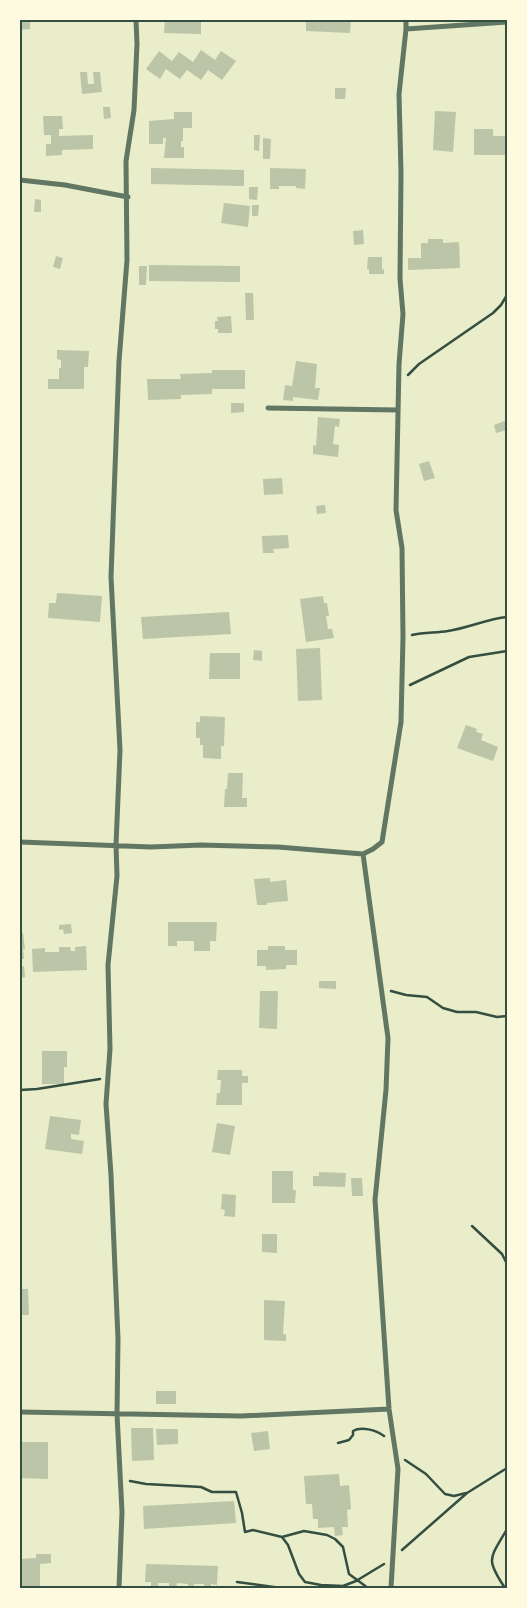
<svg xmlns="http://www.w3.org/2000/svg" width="527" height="1608" font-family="Commissioner,sans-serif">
	<rect width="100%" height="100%" fill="#e9edc9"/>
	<path fill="#bcc5a7" d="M20 20H46V22H30V29L20 30Z
		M165 20H201V34L164 33Z
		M306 20H351L350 33 306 31Z
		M201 50 215 60 221 51 236 61 222 80 208 70 201 80 187 70 180 79 166 69 160 79 146 69 159 51 172 61 179 52 193 62Z
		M80 72H87L88 84H94L93 72H100L102 92 82 94Z
		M335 88H346L345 99H335Z
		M103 107H110L111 118 104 119Z
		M435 111 456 112 453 152 433 150Z
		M174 112H192V128H183V141H181V147H184V158H164L166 138H163V144H149V121L174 119Z
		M43 116H62L63 129H59V136L93 135V149L62 150V155L46 156V144H51V135H44Z
		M474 129H493V136H507V155H474Z
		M254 135H260L259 151 254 150Z
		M263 138 271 139 270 159H263Z
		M151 168 244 170V186L151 184Z
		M270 168 306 169 305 189 296 188V186H279V189H270Z
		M249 187H258L257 200 249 199Z
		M35 199 41 200V212H34Z
		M224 203 250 206 248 227 221 223Z
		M252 205H259L258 216H252Z
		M363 230 364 244 354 245 353 231Z
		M428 239H443V243L459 242 460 268 408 270V258H421V243H428Z
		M56 256 63 258 60 269 53 267Z
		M368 257H382V270L384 269V274H369V269H367Z
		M149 265 240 266V282L149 281Z
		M139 266H147L146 285H139Z
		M245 293H253L254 320H246Z
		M231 316 232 333H218V329H215V321H218L217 317Z
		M57 350 89 351 88 367H84V389H48V379H59V368H61V360L57 359Z
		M296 361 317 364 315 388H320L318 400 293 397V401L283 400 285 385 292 386Z
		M212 370H245V389H212V394L181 395V399L148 400 147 379H181L180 374 212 373Z
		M231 403H244V412L231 413Z
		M318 417 340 419 339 427 335 426 333 444 339 445 338 457 313 454V445L316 446Z
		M507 420V430L496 433 494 425Z
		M429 461 435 478 424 481 419 464Z
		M282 478 283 494 264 495 263 479Z
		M325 505 326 513 317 514 316 506Z
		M288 535 289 548 273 549 274 553H263L262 536Z
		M57 593 102 596 100 622 48 618 49 603H56Z
		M323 596 324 603H327L329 616H326L328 629H332L334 638 306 642 300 599Z
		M229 612 231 634 143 639 141 617Z
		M320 648 322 700 298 701 296 649Z
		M254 650 262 651V661L253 660Z
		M210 653H240V679H209Z
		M200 716 225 717 224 746H221V759L203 758V745H200V738H196V722H200Z
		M466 725 477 729 476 732 483 734 481 740 498 747 493 761 457 748Z
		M228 773H243L242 798H247V807H224L225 789H227Z
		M270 878V882L286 880 288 901 267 903V905H257L254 879Z
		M168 922H217L216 941H210V951H194V941H177V946H168Z
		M71 924 72 933 64 934 63 929 59 930V925Z
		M20 933H23L25 949H23L24 959H20Z
		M86 946 87 970 33 972 32 949 45 948V952H59V947H70L71 951H75V947Z
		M268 946H285V950H297V965H286V969L266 970V966H257V950H268Z
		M24 966 25 977 20 978V967Z
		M319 981H336V989L319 988Z
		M260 991H278L277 1029 259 1028Z
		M42 1051H67V1067H64V1084H42Z
		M218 1070H242V1076H248V1083H242V1105H216L217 1093H220L221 1080H217Z
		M50 1116 81 1120 79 1135 71 1134V1139L84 1141 82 1154 45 1149Z
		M217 1123 235 1126 230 1155 212 1152Z
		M272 1171H293V1190H296L295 1203H272Z
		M319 1172 346 1173 345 1187 313 1186V1176H319Z
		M351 1178H362L363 1196H352Z
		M222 1194 236 1195 235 1217 224 1216 225 1210 221 1209Z
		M262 1234H277V1253L262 1252Z
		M20 1289H28L29 1315H20Z
		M264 1300 285 1301 283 1334H286V1341L264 1340Z
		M156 1391H176V1404H156Z
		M131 1428H153L154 1460 132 1461Z
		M156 1429H178V1444L157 1445Z
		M268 1431 270 1449 254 1451 251 1433Z
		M20 1442H48V1479L20 1478Z
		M339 1474 340 1486 349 1485 351 1509 347 1510 348 1527H342L343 1535 335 1536 334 1527 318 1528V1519H313L312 1504H306L304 1476Z
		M234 1501 236 1523 144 1529 143 1506Z
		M36 1554H51V1563L40 1564V1586H44V1588H22L20 1559 36 1558Z
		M146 1564 218 1566 217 1585 211 1584V1588H205L204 1584H194V1588H188V1584L177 1583 176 1588H169V1583H158V1588L151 1587V1582H145Z"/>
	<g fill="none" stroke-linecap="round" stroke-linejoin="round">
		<path stroke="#344e41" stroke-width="2.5" d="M408 375 419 364 493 313 501 305 507 295
			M412 635C424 632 436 633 448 631 468 628 487 619 507 617
			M410 685 469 657 507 651
			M391 991 406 995 427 997 443 1008 457 1012H476L497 1017 507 1016
			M20 1090 37 1089 100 1079
			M472 1226 502 1254 507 1264
			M338 1443 349 1440 353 1435V1431C361 1426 376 1430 384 1436
			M405 1460 426 1474 445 1494 454 1496 466 1493
			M130 1481 146 1484 201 1487 212 1492H236L242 1513 245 1532 253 1530 282 1537 288 1545 299 1574 305 1582 321 1585 343 1586
			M282 1537 304 1531 327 1535 335 1539 343 1547 349 1574 368 1588
			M402 1550 467 1493 507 1468
			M237 1582 281 1588
			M343 1586 356 1581 384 1564
			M505 1588C485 1558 490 1559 507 1529"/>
		<path stroke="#617663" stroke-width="5" d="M406 20V29L507 22
			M20 180 65 185 128 197
			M268 408 398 410
			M20 842 151 847 201 845 278 847 363 854 373 849 382 842 401 722 403 637 402 548 396 510 399 364 403 314 400 279 401 173 399 94 406 29
			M363 854 388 1038 386 1090 375 1200 389 1409 398 1469 391 1588
			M20 1412 241 1416 389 1409
			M119 1588 122 1512 117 1414 118 1339 111 1175 106 1104 110 1049 108 965 117 876 116 845 120 750 111 577 119 361 127 260 126 161 134 110 137 44 136 20"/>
	</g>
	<rect width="527" height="1608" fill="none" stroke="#fefae0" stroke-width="42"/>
	<rect x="21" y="21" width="485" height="1566" fill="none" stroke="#344e41" stroke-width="2"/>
</svg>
